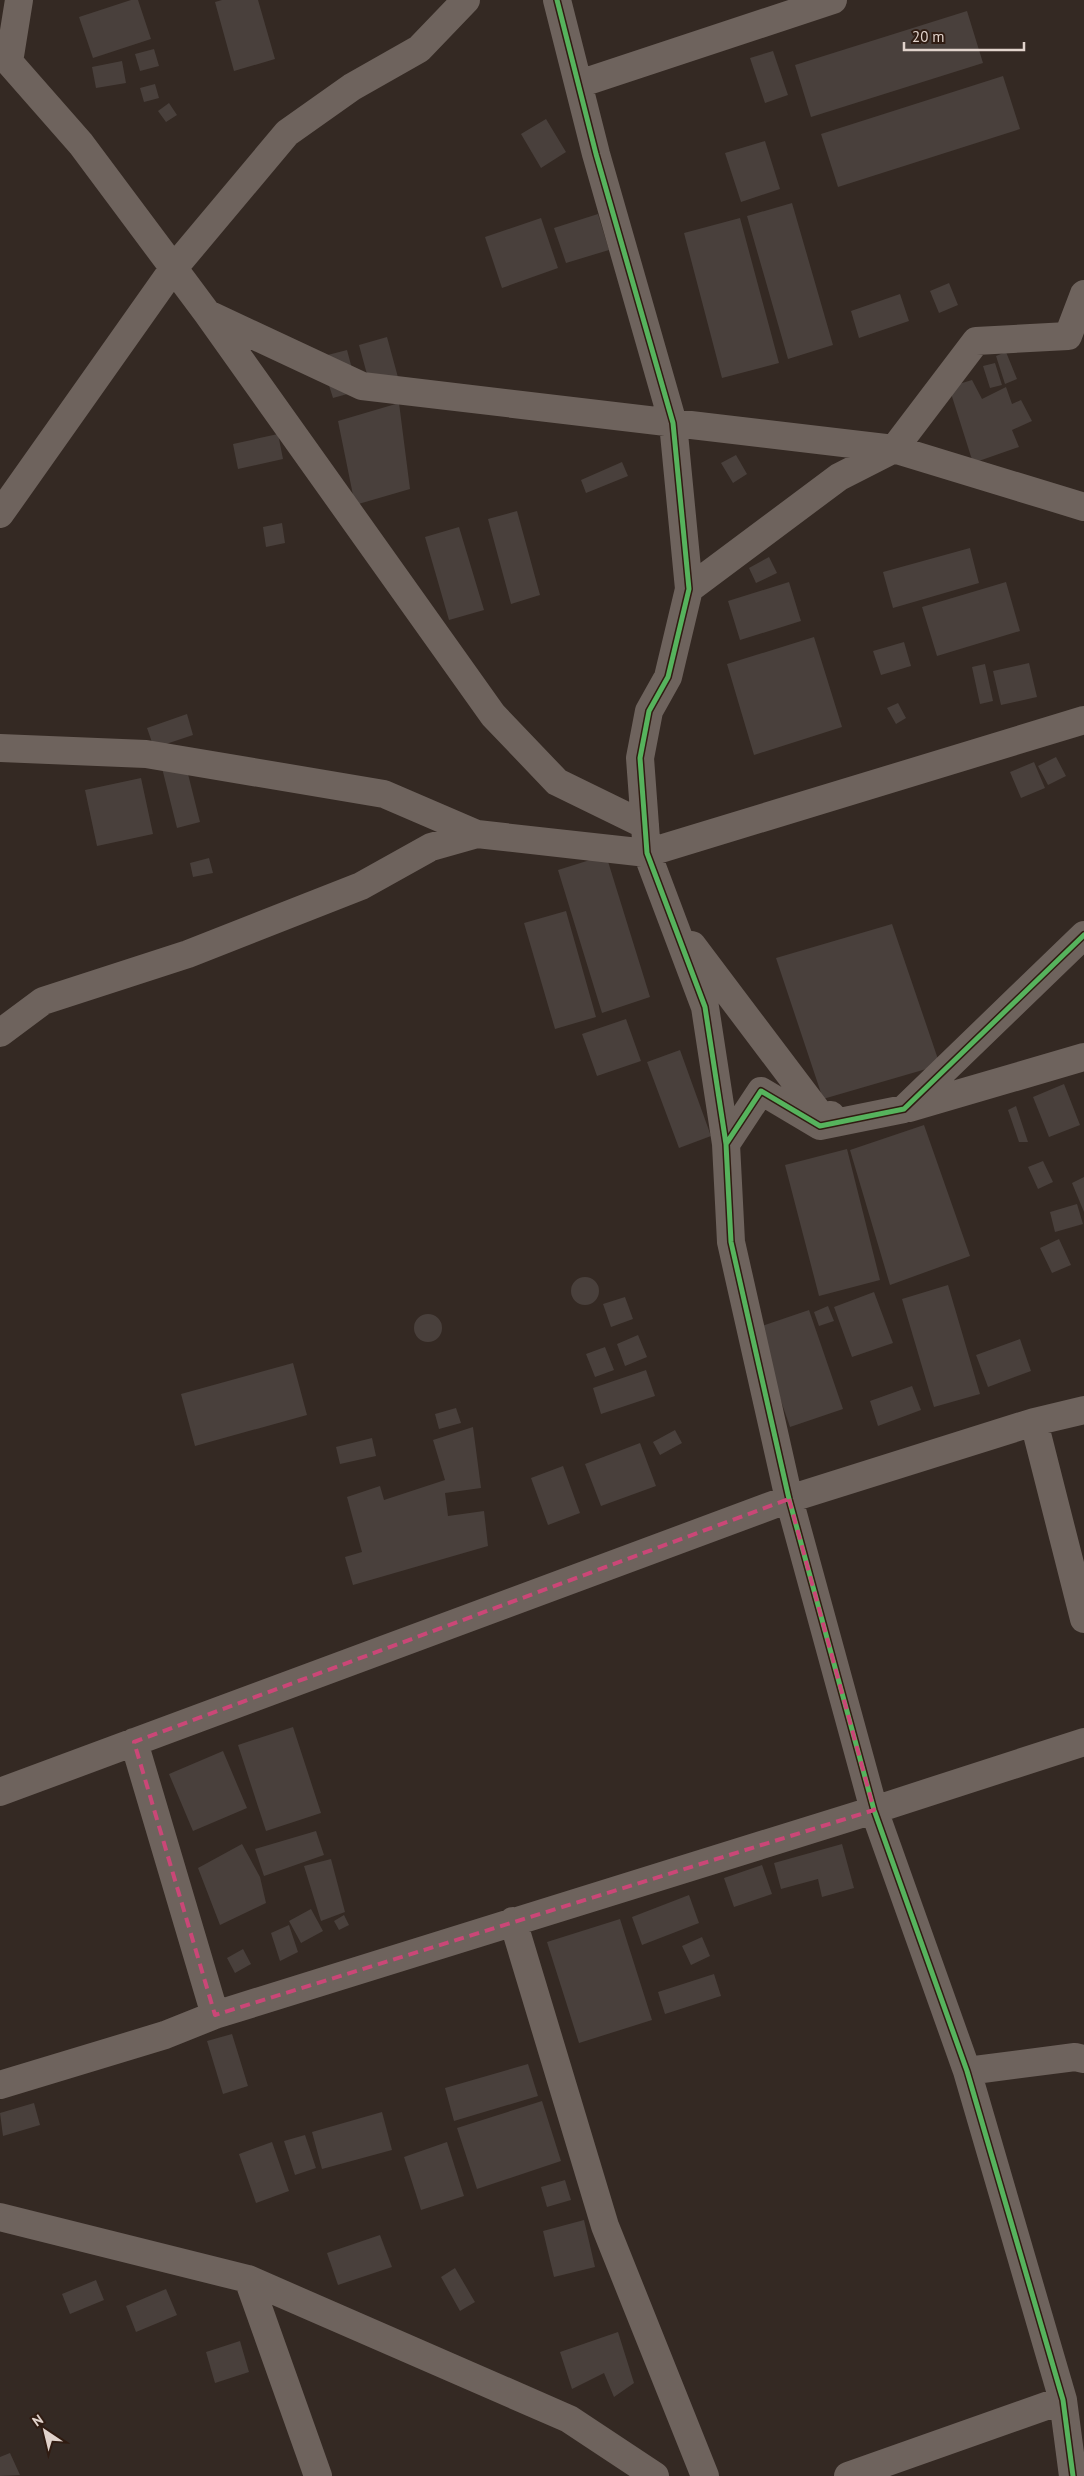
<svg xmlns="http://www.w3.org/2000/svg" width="1084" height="2476" font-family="'PT Sans',sans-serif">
	<rect width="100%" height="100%" fill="#342923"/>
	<path fill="#49403c" d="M131 0H138L151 39 93 58 79 17Z
		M222 0H258L275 59 234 71 215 2Z
		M967 11 983 63 811 117 795 65Z
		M154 49 159 66 140 71 135 54Z
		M773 51 788 95 765 103 750 58Z
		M122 61 126 83 96 88 92 67Z
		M1003 76 1020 129 838 187 821 134Z
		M155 84 159 98 144 102 140 88Z
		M169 103 177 115 166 122 158 111Z
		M546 119 566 152 541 168 521 134Z
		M765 141 780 189 741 202 725 153Z
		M792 203 833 345 788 359 747 216Z
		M598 214 609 250 566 263 554 228Z
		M541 218 558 268 502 288 485 237Z
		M740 218 779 363 722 378 684 233Z
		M949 283 958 305 939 313 930 291Z
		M900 294 909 321 859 338 851 311Z
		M387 337 399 381 371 389 359 345Z
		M347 350 358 391 333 398 320 357Z
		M1006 352 1017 379 1005 384 996 356Z
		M995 363 1002 385 990 388 983 366Z
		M972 380 982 399 1006 387 1012 404 1021 400 1032 421 1012 430 1019 447 973 463 949 387Z
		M399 403 410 489 355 505 338 421Z
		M278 434 283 459 238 469 233 444Z
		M736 455 747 474 733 483 721 463Z
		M622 462 628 476 586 493 581 480Z
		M517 511 540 595 511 604 488 519Z
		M282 523 285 543 266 547 263 527Z
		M459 527 484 610 449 620 425 537Z
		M970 548 979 583 893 608 883 572Z
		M769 557 777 573 756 583 749 568Z
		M789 582 801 621 740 640 728 601Z
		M1006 582 1020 631 937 656 922 607Z
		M814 637 842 727 754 755 727 664Z
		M904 642 911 666 881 675 873 651Z
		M1029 663 1037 697 1001 705 993 671Z
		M985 664 993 701 980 704 972 667Z
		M898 703 906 718 896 724 887 708Z
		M187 714 193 735 154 748 147 728Z
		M182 750 200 822 177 828 159 756Z
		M1056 757 1066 776 1048 785 1038 766Z
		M1034 762 1045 788 1021 798 1010 772Z
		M141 778 153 834 97 846 85 790Z
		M606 855 650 997 602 1013 558 870Z
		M209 858 213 873 193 877 190 863Z
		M566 911 596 1017 555 1029 524 923Z
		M892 924 940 1065 823 1099 776 958Z
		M626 1019 641 1061 597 1076 582 1034Z
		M680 1050 711 1136 679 1148 647 1062Z
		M1064 1084 1080 1125 1049 1137 1033 1097Z
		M1016 1106 1028 1142H1019L1008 1110Z
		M924 1125 970 1256 890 1285 850 1150Z
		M847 1149 880 1280 819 1296 785 1165Z
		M1043 1161 1053 1182 1038 1189 1028 1167Z
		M1084 1177V1212L1072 1183Z
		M1077 1204 1083 1224 1055 1232 1050 1212Z
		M1059 1239 1071 1265 1052 1273 1040 1248Z
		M571 1291a14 14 0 1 1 28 0a14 14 0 1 1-28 0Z
		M948 1285 980 1394 934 1407 902 1299Z
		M874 1292 893 1343 852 1357 834 1307Z
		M625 1297 633 1319 611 1327 603 1304Z
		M828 1306 834 1321 819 1326 814 1312Z
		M809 1310 843 1409 790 1427 756 1328Z
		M414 1328a14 14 0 1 1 28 0a14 14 0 1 1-28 0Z
		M638 1335 647 1357 625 1366 617 1344Z
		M1020 1339 1031 1371 988 1387 976 1355Z
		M605 1347 614 1370 595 1377 586 1354Z
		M293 1363 307 1415 195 1446 181 1394Z
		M646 1370 655 1396 601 1414 593 1388Z
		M912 1386 921 1410 878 1426 870 1401Z
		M456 1408 461 1423 439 1429 435 1414Z
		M473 1427 481 1488 445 1493 448 1516 484 1511 488 1546 353 1585 345 1557 362 1552 347 1497 380 1486 384 1500 445 1480 433 1440Z
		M675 1430 682 1443 660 1455 653 1442Z
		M372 1438 376 1456 340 1464 336 1447Z
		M640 1443 656 1486 601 1506 585 1464Z
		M563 1466 580 1513 548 1525 531 1478Z
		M293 1727 321 1813 266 1831 238 1745Z
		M223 1751 247 1808 193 1831 169 1774Z
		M316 1831 324 1855 264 1876 255 1849Z
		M242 1844 260 1877 266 1903 220 1925 198 1868Z
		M842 1844 854 1888 822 1897 818 1879 781 1889 774 1863Z
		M331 1859 345 1912 321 1921 304 1866Z
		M762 1865 772 1894 734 1907 724 1878Z
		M689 1895 699 1923 642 1945 632 1917Z
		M311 1909 323 1931 301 1943 289 1921Z
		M344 1915 349 1925 339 1930 334 1921Z
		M620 1919 652 2020 579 2043 547 1942Z
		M289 1925 298 1952 280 1961 271 1933Z
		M702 1937 710 1956 691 1965 682 1946Z
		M243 1949 251 1964 235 1973 227 1958Z
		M714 1974 721 1996 665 2014 658 1992Z
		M232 2034 248 2086 223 2094 207 2041Z
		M528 2064 538 2096 454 2121 445 2088Z
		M542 2101 561 2161 477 2189 457 2128Z
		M34 2103 40 2125 3 2136 0 2113Z
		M382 2112 392 2150 322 2169 312 2132Z
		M305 2135 316 2168 295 2175 284 2141Z
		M272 2142 289 2191 256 2203 239 2154Z
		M447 2142 464 2196 421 2210 404 2157Z
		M565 2180 571 2200 547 2207 541 2187Z
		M584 2220 595 2267 554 2277 543 2231Z
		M380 2235 392 2267 338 2285 327 2253Z
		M455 2268 475 2302 460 2311 441 2277Z
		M96 2280 104 2300 70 2314 62 2294Z
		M166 2289 177 2315 136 2332 126 2306Z
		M618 2332 634 2383 614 2397 604 2373 572 2389 560 2352Z
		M240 2341 249 2372 215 2383 206 2352Z
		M10 2453 20 2475 0 2476V2457Z"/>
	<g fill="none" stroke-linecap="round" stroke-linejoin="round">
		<path stroke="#6e635d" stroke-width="28" d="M557 0 596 154 673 423 689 589 668 677 649 711 640 758 647 853 705 1007 726 1144
			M0 57 9 62 81 144 207 313 493 715 557 782 645 825
			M9 62 19 0
			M579 84 833 0
			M208 314 362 386 894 449 1084 507
			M0 514 173 269 287 133 352 87 419 49 466 0
			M689 589 839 477 894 449 976 341 1068 336 1084 294
			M0 748 146 754 384 794 477 834
			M692 945 821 1116 831 1115
			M0 1033 43 1001 188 954 361 886 431 847 477 834 647 853 1084 720
			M909 1108 1084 1057
			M1034 1422 1084 1619
			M134 1742 215 2015
			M0 1792 789 1499 1034 1422 1084 1410
			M513 1921 605 2226 705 2476
			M967 2071 1075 2057 1084 2059
			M0 2085 165 2035 215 2015 874 1810 1084 1742
			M0 2217 248 2279 569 2419 655 2476
			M248 2279 318 2476
			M848 2476 1063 2400
			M1073 2476 1063 2400 967 2071 874 1810 789 1499 731 1242 726 1144 761 1091 820 1126 904 1109 1084 935"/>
		<g stroke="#301c12" stroke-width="8">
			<path id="cycleway" d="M557 0 596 154 673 423 689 589 668 677 649 711 640 758 647 853 705 1007 726 1144
				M1073 2476 1063 2400 967 2071 874 1810 789 1499 731 1242 726 1144 761 1091 820 1126 904 1109 1084 935"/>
		</g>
		<use href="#cycleway" stroke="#56b35d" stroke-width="5"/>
	</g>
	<path fill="none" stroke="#ca4777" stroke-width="4" stroke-dasharray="10 6" stroke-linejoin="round" d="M789 1499 874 1810 215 2015 134 1742Z"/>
	<g transform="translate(45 2431) rotate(325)" stroke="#301c12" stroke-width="4" paint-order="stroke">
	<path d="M0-4L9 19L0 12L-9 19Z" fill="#e1d3cc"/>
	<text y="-8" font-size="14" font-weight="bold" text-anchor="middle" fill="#e1d3cc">N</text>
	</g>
	<path d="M904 42v8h120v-8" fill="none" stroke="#e1d3cc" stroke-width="2.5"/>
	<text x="912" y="42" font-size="15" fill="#e1d3cc" stroke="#301c12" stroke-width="4" paint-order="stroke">20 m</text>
</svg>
